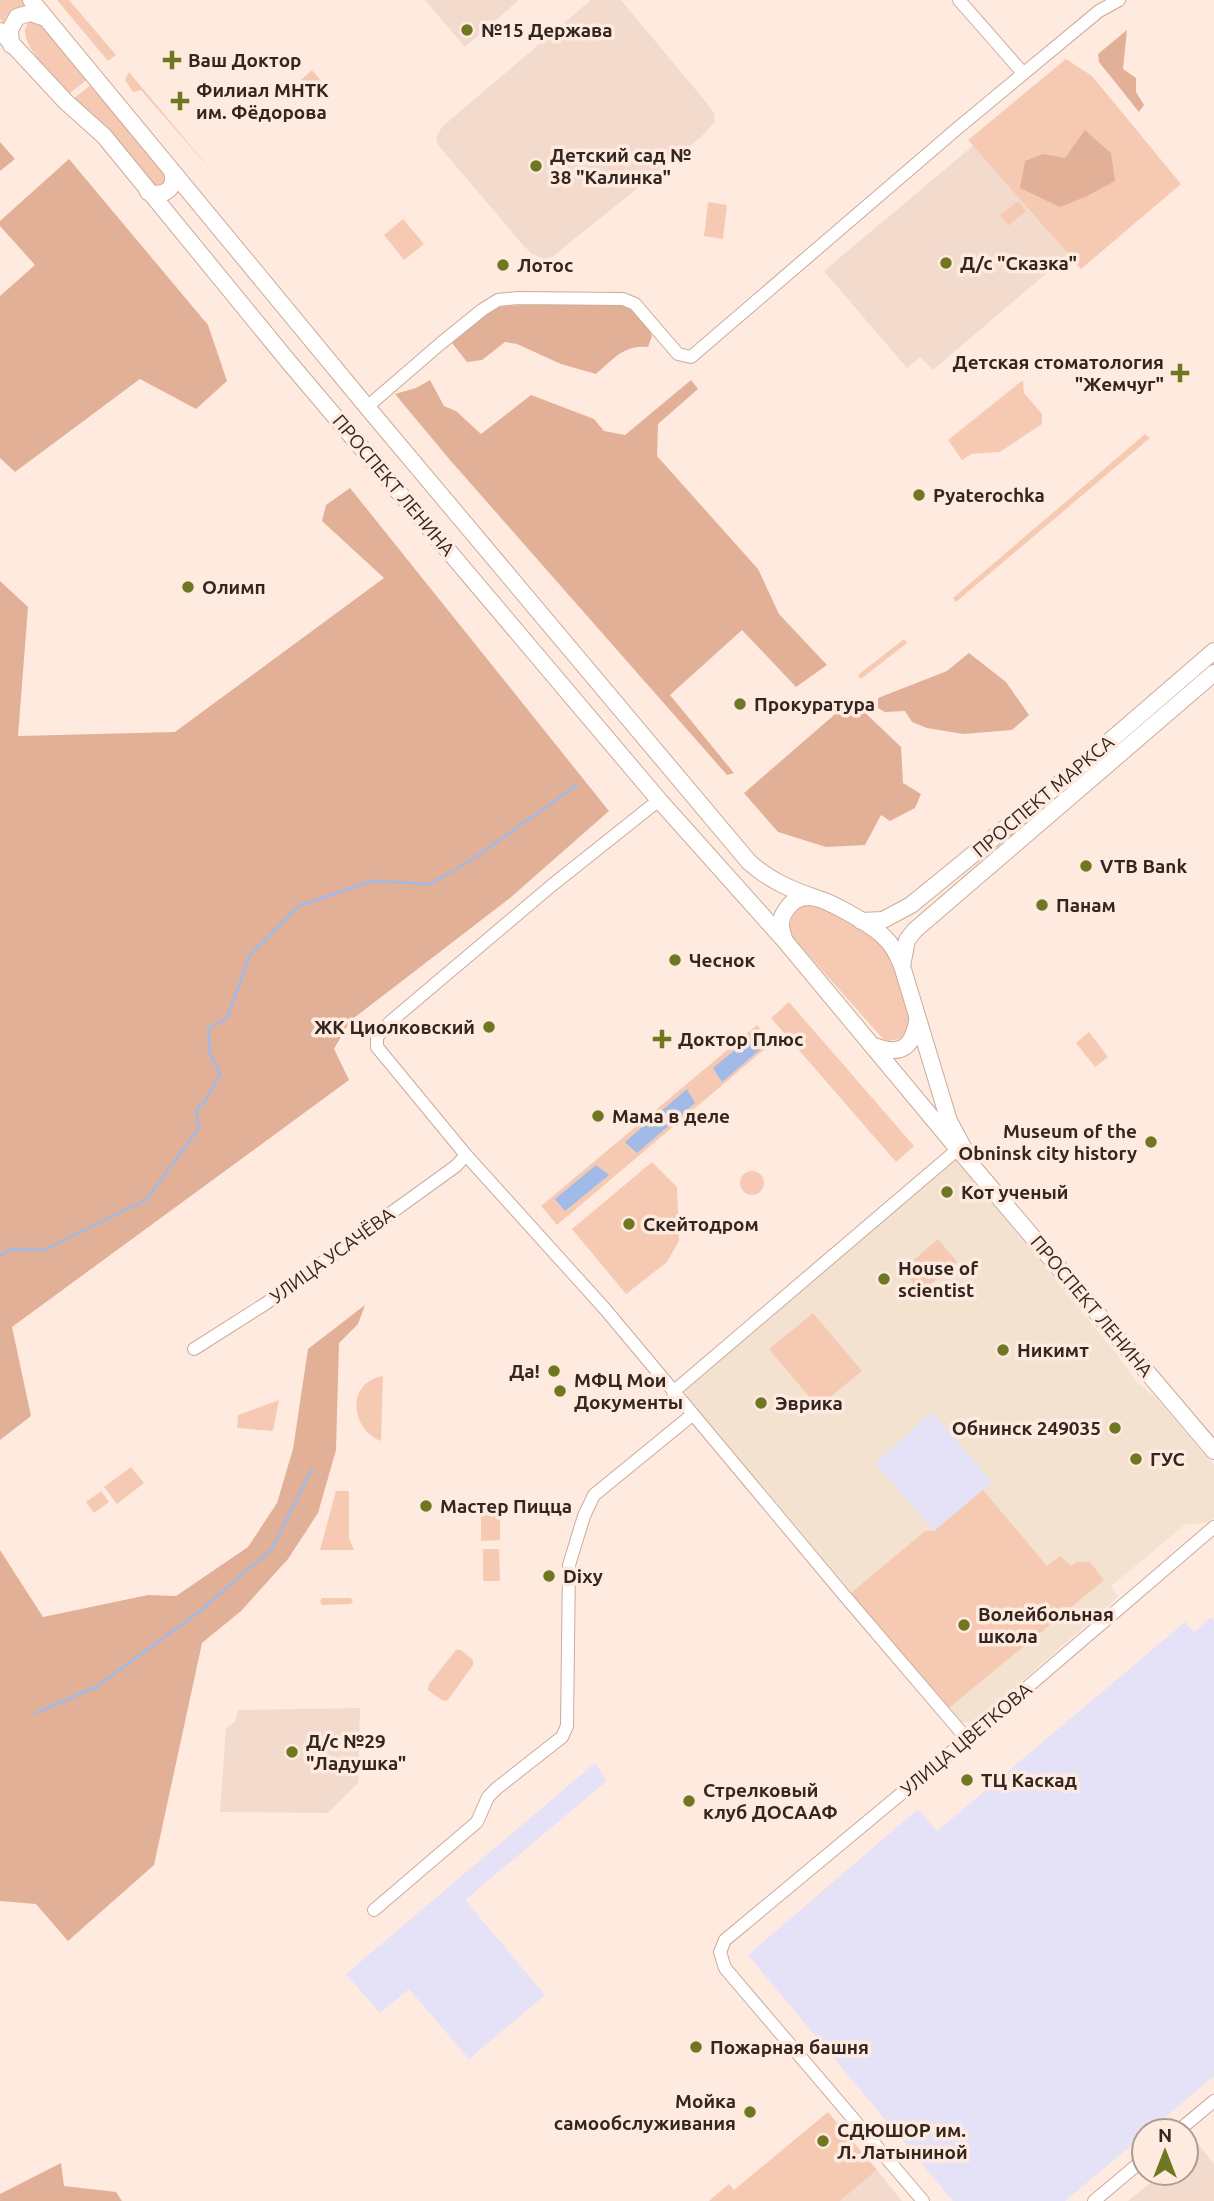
<svg xmlns="http://www.w3.org/2000/svg" width="1214" height="2201" font-family="Ubuntu,sans-serif">
	<rect width="100%" height="100%" fill="#ffeae0"/>
	<path fill="#f3e2d0" d="M956 1159 1115 1352 1137 1382 1156 1398 1214 1465V1518L1209 1523 1186 1524 1111 1586 1118 1597 975 1722H961L687 1396 685 1385Z"/>
	<path fill="#e5e2f8" d="M932 1412 992 1482 934 1531 875 1463Z
		M1211 1617 1214 1621V2076L1149 2131H1144V2135L1065 2201H953L748 1955 918 1809 937 1831 1185 1622 1194 1632Z
		M595 1763 607 1781 465 1900 545 1995 469 2059 409 1989 380 2013 346 1974Z"/>
	<path fill="#f2dacd" d="M425 0H519L465 47Z
		M591 0H621L710 107 714 113 715 122 701 137 552 257 544 259 532 254 522 244 438 145 436 138 442 127Z
		M974 145 1068 255 933 370 920 357 907 368 824 271Z
		M360 1708 358 1783 328 1813 220 1812 226 1728 235 1722 238 1710Z
		M1198 2144 1214 2164V2201H1128L1162 2173H1186V2153Z
		M877 2170 902 2201H840Z"/>
	<path fill="#f6cab2" d="M0 0H24L28 5C16 7 6 11 4 24L0 19Z
		M57 0H69L116 55 108 61Z
		M38 19 89 78 70 93C55 79 0 26 38 19Z
		M1066 59 1092 76 1181 184 1081 269 968 140Z
		M312 70 323 83 311 93 301 80Z
		M129 72 215 175 141 90 133 92 125 80Z
		M92 84 168 172 165 183 159 186 153 185 73 99Z
		M1018 201 1026 211 1008 226 1000 215Z
		M708 202 727 205 723 239 704 236Z
		M403 219 424 244 404 260 384 235Z
		M1023 380 1024 393 1042 414V424L1000 452 971 454 962 460 948 440Z
		M1145 434 1150 438 956 602 953 598Z
		M904 639 907 643 861 679 858 675Z
		M809 905C823 907 872 929 881 939 892 951 895 969 900 984 906 1004 923 1045 884 1040L789 933 786 921 796 906Z
		M789 1002 914 1146 896 1162 771 1018Z
		M757 1025 772 1043 557 1225 541 1206Z
		M1089 1032 1108 1057 1095 1067 1076 1043Z
		M652 1162 677 1187 679 1241 667 1262 626 1294 572 1229Z
		M740 1183a12 12 0 1 1 24 0a12 12 0 1 1-24 0Z
		M938 1239 957 1262 921 1292 902 1270Z
		M813 1313 862 1371 818 1407 769 1349Z
		M383 1376 381 1441C350 1429 346 1382 383 1376Z
		M279 1400 273 1431 237 1428 238 1415Z
		M131 1467 144 1483 117 1504 104 1487Z
		M983 1490 1047 1566 1060 1556 1071 1566 1077 1562H1090L1104 1580 949 1708 851 1593 925 1531H934Z
		M101 1491 109 1502 94 1513 86 1502Z
		M336 1491H349V1538L354 1550H320Z
		M481 1510H500V1540L481 1541Z
		M483 1549H499L500 1581H483Z
		M322 1598H351L353 1602 350 1604 322 1605 320 1601Z
		M456 1650H461L473 1660V1665L448 1700 443 1701 428 1690 429 1684Z
		M828 2112 877 2170 840 2201H709L729 2184 734 2190Z"/>
	<path fill="#e2b096" d="M1127 30 1123 69 1136 78V92L1144 105 1139 112 1099 62 1098 54Z
		M1085 130 1111 153 1115 181 1087 196 1060 207 1020 188 1025 161 1043 154 1065 158Z
		M0 142 15 159 0 171Z
		M69 159 208 325 227 381 196 409 140 379 15 472 0 458V296L35 265 0 226V221Z
		M582 301C618 304 636 298 652 336L648 347C623 345 614 359 596 374L561 364 517 344 505 342 482 360 467 362 452 343 457 336 494 307Z
		M430 380 444 406 456 411 481 434 531 395 594 419 604 431 625 435 691 380 698 389 658 424 657 456 758 569 779 614 827 665 796 687 742 630 670 695 734 773 727 775 450 460 395 394 416 388Z
		M350 488 609 811 510 898 350 1021 334 1049 349 1080 12 1327 31 1416 0 1440V581L28 607 18 736 175 732 384 578 322 521 326 505Z
		M969 653 1006 682 1029 715 1012 730 963 734 927 728 912 722 905 711 885 712 878 708V698L947 671Z
		M855 703 901 747 903 783 921 794 915 808 890 821 881 815 865 845 826 847 778 832 744 793 841 709Z
		M365 1305 358 1324 339 1343 336 1450 318 1513 288 1559 241 1611 202 1643 154 1865 68 1941 36 1904 0 1901V1550L43 1617 148 1595 176 1596 248 1547 277 1503 293 1449 308 1349Z
		M61 2163 64 2186 116 2192 122 2201H0V2194Z"/>
	<path fill="#a0bbe7" d="M753 1035 763 1047 722 1082 713 1068Z
		M687 1089 695 1103 637 1153 625 1142Z
		M596 1165 609 1175 565 1211 555 1199Z"/>
	<g fill="none" stroke-linecap="round" stroke-linejoin="round">
		<path stroke="#a0bbe7" stroke-width="2.5" d="M0 1255 13 1249 44 1250 146 1200 199 1128 196 1110 206 1100 220 1074 210 1053 208 1028 227 1018 250 955 299 906 371 881 430 884 470 861 577 785
			M36 1713 96 1687 196 1614 272 1549 312 1469"/>
		<g stroke="#cbab9a" stroke-width="14">
			<path id="minor" d="M959 0 1023 73
				M367 407 440 344 482 310 498 300 518 298 623 299 635 304 678 354 691 357 959 127 1099 11 1119 0
				M659 800 551 886 390 1022 377 1037V1047L466 1155 605 1309 844 1595 967 1739
				M194 1349 265 1304 456 1166 466 1155
				M673 1392 958 1149
				M374 1910 477 1822 488 1797 497 1788 562 1737 567 1726 569 1565 584 1516 594 1495 692 1415
				M1178 2131 1214 2101
				M923 2201 725 1968 720 1952 725 1940 967 1739 1214 1527
				M1094 2201 1144 2159"/>
		</g>
		<g stroke="#cbab9a" stroke-width="18">
			<path id="major" d="M31 0 367 407 749 862C770 881 792 890 819 899
				M0 31 66 102 104 136 288 361 659 800 785 941
				M11 45 10 30 17 17 30 13 45 18
				M148 192C164 198 177 188 172 172
				M861 921 883 920 911 905 1075 771 1214 651
				M902 966 907 940 915 930 1214 673
				M874 1046C900 1056 913 1048 917 1021
				M971 1162 949 1121 902 966C898 956 893 945 885 938 874 926 825 897 809 897 799 897 791 902 786 910 778 920 781 930 785 941L958 1149 1214 1451"/>
		</g>
		<use href="#minor" stroke="#fff" stroke-width="12"/>
		<use href="#major" stroke="#fff" stroke-width="16"/>
	</g>
	<g fill="#6f7721" stroke="#ffeae0" stroke-width="2.5">
		<circle cx="467" cy="30" r="7"/>
		<path d="M168.5 49.5h7v7h7v7h-7v7h-7v-7h-7v-7h7z"/>
		<path d="M176.5 90.5h7v7h7v7h-7v7h-7v-7h-7v-7h7z"/>
		<circle cx="536" cy="166" r="7"/>
		<circle cx="946" cy="263" r="7"/>
		<circle cx="503" cy="265" r="7"/>
		<path d="M1176.5 362.5h7v7h7v7h-7v7h-7v-7h-7v-7h7z"/>
		<circle cx="919" cy="495" r="7"/>
		<circle cx="188" cy="587" r="7"/>
		<circle cx="740" cy="704" r="7"/>
		<circle cx="1086" cy="866" r="7"/>
		<circle cx="1042" cy="905" r="7"/>
		<circle cx="675" cy="960" r="7"/>
		<circle cx="489" cy="1027" r="7"/>
		<path d="M658.5 1028.5h7v7h7v7h-7v7h-7v-7h-7v-7h7z"/>
		<circle cx="598" cy="1116" r="7"/>
		<circle cx="1151" cy="1142" r="7"/>
		<circle cx="947" cy="1192" r="7"/>
		<circle cx="629" cy="1224" r="7"/>
		<circle cx="884" cy="1279" r="7"/>
		<circle cx="1003" cy="1350" r="7"/>
		<circle cx="554" cy="1371" r="7"/>
		<circle cx="560" cy="1391" r="7"/>
		<circle cx="761" cy="1403" r="7"/>
		<circle cx="1115" cy="1428" r="7"/>
		<circle cx="1136" cy="1459" r="7"/>
		<circle cx="426" cy="1506" r="7"/>
		<circle cx="549" cy="1576" r="7"/>
		<circle cx="964" cy="1625" r="7"/>
		<circle cx="292" cy="1752" r="7"/>
		<circle cx="967" cy="1780" r="7"/>
		<circle cx="689" cy="1801" r="7"/>
		<circle cx="696" cy="2047" r="7"/>
		<circle cx="750" cy="2112" r="7"/>
		<circle cx="823" cy="2141" r="7"/>
	</g>
	<g text-anchor="middle" stroke-width="7" stroke-linejoin="round" paint-order="stroke">
		<g font-size="19" font-weight="bold" fill="#32261f" stroke="#ffeae0" text-anchor="start">
			<text x="481" y="37">№15 Держава</text>
			<text x="188" y="67">Ваш Доктор</text>
			<text x="196" y="97">Филиал МНТК<tspan x="196" dy="22">им. Фёдорова</tspan></text>
			<text x="550" y="162">Детский сад №<tspan x="550" dy="22">38 "Калинка"</tspan></text>
			<text x="960" y="270">Д/с "Сказка"</text>
			<text x="517" y="272">Лотос</text>
			<text x="1164" y="369" text-anchor="end">Детская стоматология<tspan x="1164" dy="22">"Жемчуг"</tspan></text>
			<text x="933" y="502">Pyaterochka</text>
			<text x="202" y="594">Олимп</text>
			<text x="754" y="711">Прокуратура</text>
			<text x="1100" y="873">VTB Bank</text>
			<text x="1056" y="912">Панам</text>
			<text x="689" y="967">Чеснок</text>
			<text x="475" y="1034" text-anchor="end">ЖК Циолковский</text>
			<text x="678" y="1046">Доктор Плюс</text>
			<text x="612" y="1123">Мама в деле</text>
			<text x="1137" y="1138" text-anchor="end">Museum of the<tspan x="1137" dy="22">Obninsk сity history</tspan></text>
			<text x="961" y="1199">Кот ученый</text>
			<text x="643" y="1231">Скейтодром</text>
			<text x="898" y="1275">House of<tspan x="898" dy="22">scientist</tspan></text>
			<text x="1017" y="1357">Никимт</text>
			<text x="540" y="1378" text-anchor="end">Да!</text>
			<text x="574" y="1387">МФЦ Мои<tspan x="574" dy="22">Документы</tspan></text>
			<text x="775" y="1410">Эврика</text>
			<text x="1101" y="1435" text-anchor="end">Обнинск 249035</text>
			<text x="1150" y="1466">ГУС</text>
			<text x="440" y="1513">Мастер Пицца</text>
			<text x="563" y="1583">Dixy</text>
			<text x="978" y="1621">Волейбольная<tspan x="978" dy="22">школа</tspan></text>
			<text x="306" y="1748">Д/с №29<tspan x="306" dy="22">"Ладушка"</tspan></text>
			<text x="981" y="1787">ТЦ Каскад</text>
			<text x="703" y="1797">Стрелковый<tspan x="703" dy="22">клуб ДОСААФ</tspan></text>
			<text x="710" y="2054">Пожарная башня</text>
			<text x="736" y="2108" text-anchor="end">Мойка<tspan x="736" dy="22">самообслуживания</tspan></text>
			<text x="837" y="2137">СДЮШОР им.<tspan x="837" dy="22">Л. Латыниной</tspan></text>
		</g>
		<g font-size="19" fill="#32261f" stroke="#ffeae0">
			<text transform="translate(394 485) rotate(50)" y="7">ПРОСПЕКТ ЛЕНИНА</text>
			<text transform="translate(1043 796) rotate(-40)" y="7">ПРОСПЕКТ МАРКСА</text>
			<text transform="translate(332 1255) rotate(-36)" y="7">УЛИЦА УСАЧЁВА</text>
			<text transform="translate(1092 1306) rotate(50)" y="7">ПРОСПЕКТ ЛЕНИНА</text>
			<text transform="translate(966 1739) rotate(-40)" y="7">УЛИЦА ЦВЕТКОВА</text>
		</g>
	</g>
	<g transform="translate(1165 2152)"><circle r="33" fill="#ffeae0" stroke="#ad9c93" stroke-width="2"/>
	<path d="M0-5L12 26L0 18L-12 26Z" fill="#6f7721"/>
	<text y="-10" font-size="19" font-weight="bold" text-anchor="middle" fill="#32261f">N</text>
	</g>
</svg>
